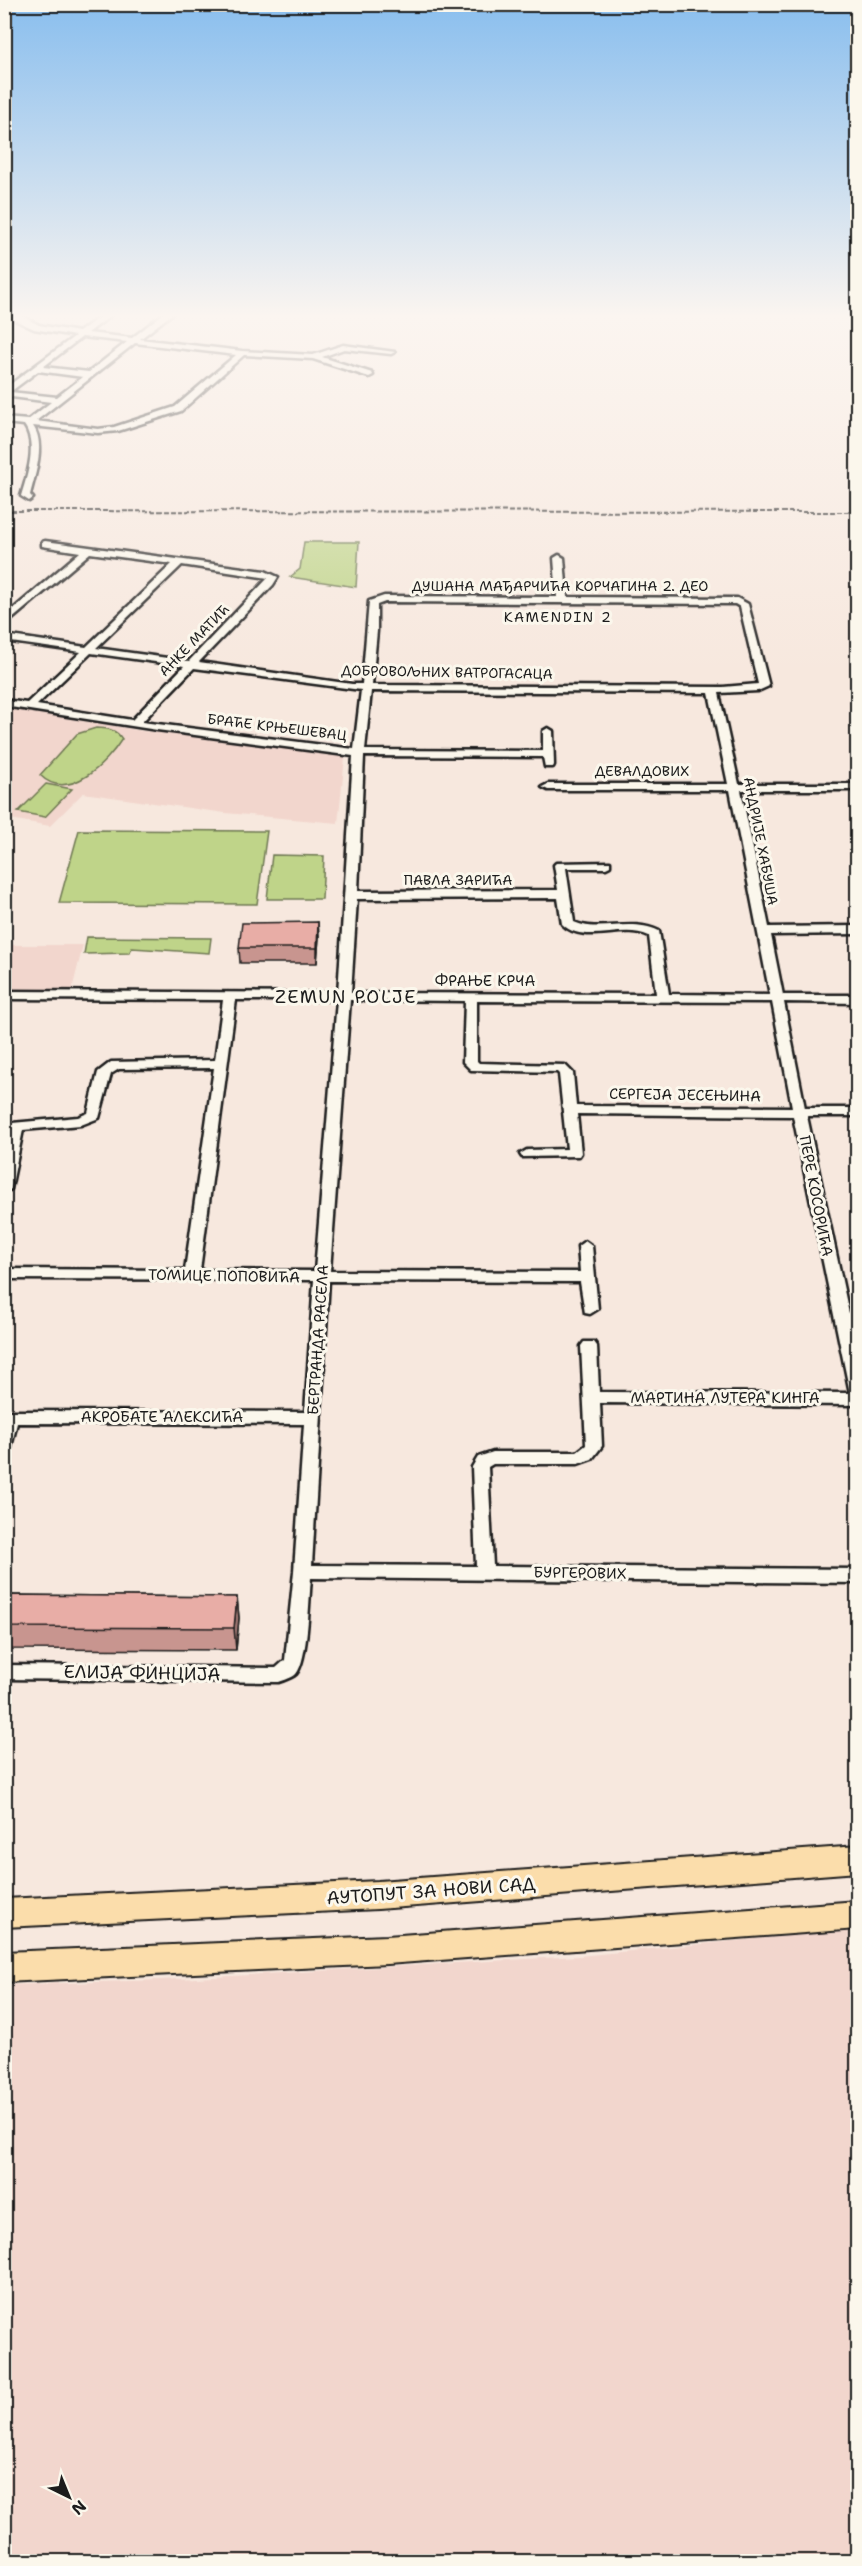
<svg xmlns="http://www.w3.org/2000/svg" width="862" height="2566" font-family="'Shantell Sans',sans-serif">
	<rect width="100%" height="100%" fill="#f7e8de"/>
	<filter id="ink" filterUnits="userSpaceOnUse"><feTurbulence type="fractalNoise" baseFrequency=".0167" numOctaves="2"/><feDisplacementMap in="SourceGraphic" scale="12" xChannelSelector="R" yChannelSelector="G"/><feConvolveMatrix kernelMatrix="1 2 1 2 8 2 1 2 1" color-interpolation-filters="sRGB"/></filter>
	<g filter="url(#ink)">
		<path fill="#f2d6cd" d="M4 707 143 731 342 754 345 758 338 823 225 813 83 793 50 826 5 818Z
			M5 945H83L72 990 5 989Z
			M857 1929V2561H5L4 1985 161 1980 579 1956Z"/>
		<path fill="#bfd489" stroke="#6e7852" stroke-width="1.5" d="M304 542H359L356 587 290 577 300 569Z
			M96 728C106 728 116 729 122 739 107 763 68 803 40 775L77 734Z
			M46 784 72 789 45 817 18 812Z
			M79 830 267 831 257 904 59 903Z
			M272 855 324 856 322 899H267Z
			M87 937 211 938 209 953 132 948 129 953 84 954Z"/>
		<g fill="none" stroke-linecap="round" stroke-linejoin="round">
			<g stroke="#1c1c1c" stroke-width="5">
				<path id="street" d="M4 313 18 314 39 325 79 332 105 313H114L88 333 132 338 164 313H173L140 339 242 351 313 355 343 345 395 352 391 354 344 349 322 357 372 373 373 375 369 377 313 359 244 355 181 411 118 431 98 433 33 426C46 444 35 475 30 495L33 498 29 501 21 496C27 476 38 444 24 425L4 423V418L28 420 51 402 4 396V389L75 336 34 329 4 315ZM82 337 127 342 89 372 43 367ZM135 343 236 355 175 407 114 427 98 429 36 421ZM38 371 83 377 57 397 10 392Z
					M45 541 265 571 278 577 273 585 199 662 352 684H362L369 601 384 596 557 597 554 558 559 555 564 558 567 597 737 598 748 604 769 686 758 691 719 693 739 784H858V790H741L769 927 858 926V934L771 935 783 995H858V1003L784 1002 805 1108H858V1116H807L858 1356V1405L600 1403 602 1446 592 1459 578 1464H493L488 1467 493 1566 858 1569V1583L311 1578C309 1598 308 1661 296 1674 292 1678 284 1680 279 1682L4 1679V1665L276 1668 285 1660 294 1571 304 1424 17 1423 10 1451 4 1453V1411L305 1412 314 1280 4 1279V1269L185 1270 214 1068 119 1069 111 1074 99 1118 81 1125 23 1130 11 1189 4 1193V1153L12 1123 78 1117 88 1113 98 1072 111 1062 215 1060 223 1000 4 999V991L338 993 353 756 157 730 4 706V700L27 703 81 652 4 641V635L86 647 172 564 90 553 4 626V617L80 552 42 546V542ZM182 565 268 578 189 661 96 648ZM385 602 735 604 740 607 758 684 723 687 372 685 377 631V605ZM91 653 184 666 132 720 37 705ZM194 668 361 690 354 749 142 722ZM371 691 709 693 728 784H548L542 787 548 790H730L770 995 669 994 659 931C630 917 601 934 574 922L566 868H606L610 866V862L556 863 554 865 558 890 358 891 364 756 543 757 545 767H553L554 765 553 731 548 728 543 731V751L365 750ZM558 898 562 924C584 946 623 923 649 936L656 994 351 993 357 899ZM236 1000H337L315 1271 200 1270ZM350 1000 465 1001 463 1062 471 1070 557 1072 559 1074 567 1149 527 1150 520 1154 522 1157 579 1156 581 1153 577 1114 793 1116 850 1393 599 1392 597 1346 594 1342H584L581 1346 586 1445 577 1452H493L478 1457 472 1467 476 1566 312 1565 329 1281 580 1282 585 1313 590 1314 598 1309 592 1246 585 1241 578 1246 580 1272 330 1271ZM477 1001 772 1002 792 1107 576 1106 573 1073 565 1065 479 1063 477 1061Z"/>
			</g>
			<g stroke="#1c1c1c" stroke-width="4">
				<path id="primary" d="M858 1846V1872L378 1909 4 1927V1899L378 1881Z
					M858 1901V1929L387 1964 4 1982V1952L387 1936Z"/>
			</g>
			<use href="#street" fill="#fbf7ec" fill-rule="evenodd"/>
			<use href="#primary" fill="#fbddab" fill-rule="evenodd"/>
			<path stroke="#1c1c1c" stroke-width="2" stroke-dasharray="5 2" stroke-linecap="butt" d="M4 511 858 512"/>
		</g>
		<path fill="#c8958f" stroke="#1c1c1c" stroke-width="1.5" d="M318 922 319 937 317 963H240L239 948Z
			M4 1595 237 1597 239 1618 236 1650 4 1649Z"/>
		<path fill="#a27974" stroke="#1c1c1c" stroke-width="1.5" d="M318 922 319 937 317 963V948Z
			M237 1597 239 1618 236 1650 234 1628Z"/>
		<path fill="#e8ada6" stroke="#1c1c1c" stroke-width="1.5" d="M318 922 317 948H239L242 923Z
			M4 1595 237 1597 234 1628 4 1627Z"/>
	</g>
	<linearGradient id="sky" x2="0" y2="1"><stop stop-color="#89beee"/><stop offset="0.47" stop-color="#fbf5f0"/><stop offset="1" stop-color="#fbf5f0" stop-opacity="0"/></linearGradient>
	<rect width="862" height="672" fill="url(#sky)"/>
	<g text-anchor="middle" stroke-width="6" stroke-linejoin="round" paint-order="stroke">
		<g font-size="14" fill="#1c1c1c" stroke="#fbf7ec">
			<text x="560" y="591">ДУШАНА МАЂАРЧИЋА КОРЧАГИНА 2. ДЕО</text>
			<text transform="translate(194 640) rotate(-46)" y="5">АНКЕ МАТИЋ</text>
			<text transform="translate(447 672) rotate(1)" y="5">ДОБРОВОЉНИХ ВАТРОГАСАЦА</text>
			<text transform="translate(277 727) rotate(7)" y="5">БРАЋЕ КРЊЕШЕВАЦ</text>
			<text x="642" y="776">ДЕВАЛДОВИХ</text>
			<text transform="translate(761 841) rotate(79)" y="5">АНДРИЈЕ ХАБУША</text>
			<text x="458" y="885">ПАВЛА ЗАРИЋА</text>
		</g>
		<g font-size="14" letter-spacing="1.5" fill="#1c1c1c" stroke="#fbf7ec">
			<text x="558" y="622">KAMENDIN 2</text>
		</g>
		<g font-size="15" fill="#1c1c1c" stroke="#fbf7ec">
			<text x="485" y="986">ФРАЊЕ КРЧА</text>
			<text transform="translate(685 1095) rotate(1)" y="5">СЕРГЕЈА ЈЕСЕЊИНА</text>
			<text transform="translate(816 1196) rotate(79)" y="5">ПЕРЕ КОСОРИЋА</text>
			<text transform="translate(224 1276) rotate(1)" y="5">ТОМИЦЕ ПОПОВИЋА</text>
			<text transform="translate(318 1340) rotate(-86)" y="5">БЕРТРАНДА РАСЕЛА</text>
			<text x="725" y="1403">МАРТИНА ЛУТЕРА КИНГА</text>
			<text x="162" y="1422">АКРОБАТЕ АЛЕКСИЋА</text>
			<text transform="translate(580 1573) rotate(1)" y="5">БУРГЕРОВИХ</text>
		</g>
		<g font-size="18" letter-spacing="1.5" fill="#1c1c1c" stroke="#fbf7ec">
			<text x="346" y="1003">ZEMUN POLJE</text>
		</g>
		<g font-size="18" fill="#1c1c1c" stroke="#fbf7ec">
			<text transform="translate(142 1673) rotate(1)" y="6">ЕЛИЈА ФИНЦИЈА</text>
			<text transform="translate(431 1891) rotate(-4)" y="6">АУТОПУТ ЗА НОВИ САД</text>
		</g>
	</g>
	<rect width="862" height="2566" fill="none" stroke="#fbf7ec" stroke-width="24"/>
	<rect x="12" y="12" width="838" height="2542" fill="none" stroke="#1c1c1c" stroke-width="2" filter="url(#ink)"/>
	<g transform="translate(69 2497) rotate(137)" stroke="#fbf7ec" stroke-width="4.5" paint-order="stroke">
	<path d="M0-4.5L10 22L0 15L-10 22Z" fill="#1c1c1c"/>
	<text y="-9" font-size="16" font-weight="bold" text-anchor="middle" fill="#1c1c1c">N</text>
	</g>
</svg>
